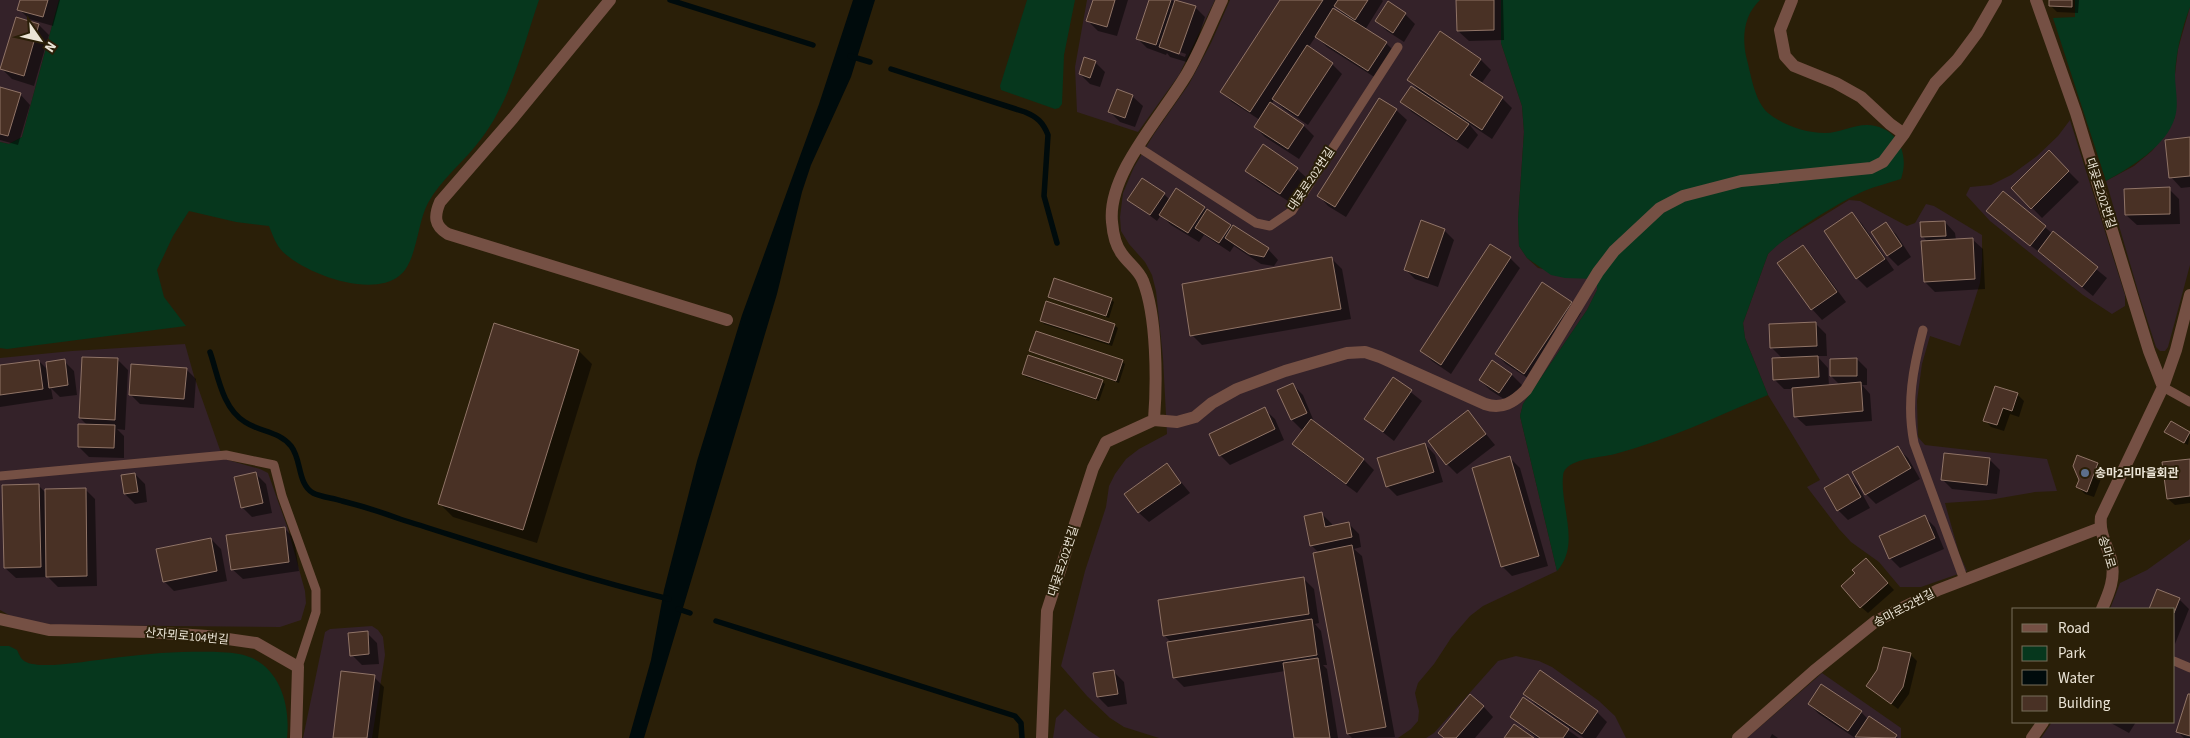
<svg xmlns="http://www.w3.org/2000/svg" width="2190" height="738" font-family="'Source Sans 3','Noto Sans KR',sans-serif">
	<rect width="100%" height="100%" fill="#2a1f08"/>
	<path fill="#342229" d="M0 0H59L22 137 9 144 0 142Z
		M1087 0H1215L1179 75 1138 132 1077 112 1075 67Z
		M1230 0H1501V43L1522 106 1524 132 1518 220 1519 246 1527 258 1538 268 1597 278V290L1587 310 1523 404 1520 416 1557 571 1483 606 1470 616 1451 638 1434 664 1418 683 1415 693 1419 711 1418 721 1411 729 1398 738H1159L1124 727 1110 718 1087 696 1061 666 1085 571 1106 507 1109 486 1115 474 1126 459 1139 449 1167 434 1163 358 1156 291 1152 275 1145 262 1129 244 1121 231 1120 217 1123 193 1134 167 1154 134 1189 84 1211 43Z
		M2190 7V265L2168 347 2165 351H2160L2156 347 2140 298 2106 181 2134 166 2152 151 2169 129 2175 117V74L2178 49Z
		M2070 120 2125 295V306L2112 314 2083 295 1990 221 1966 195 1970 187 1991 185 2011 175 2037 156 2058 136Z
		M1849 200 1860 201 1907 226 1915 223 1926 204 1934 206 1982 235V261L1980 283 1960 346 1930 336 1922 364 1917 401 1918 437 1925 445 2047 459 2057 491 2035 492 1989 500 1945 503 1959 553 1967 571 1921 587H1900L1879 562 1851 542 1839 529 1807 487 1820 480 1768 395 1745 338 1743 323 1768 254 1776 245Z
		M185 344 194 376 220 450 228 460 260 469 268 473 288 529 305 591 306 603 301 620 280 627 55 625 16 619 0 610V358L72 351Z
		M2190 539V738H2041L2052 722H2174V609H2110L2120 583 2147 570Z
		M372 626 378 630 383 637 385 655 372 738H303L325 632 330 629Z
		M1516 656 1539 661 1552 667 1599 701 1615 716 1626 738H1426L1434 733 1498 661Z
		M1822 673 1901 728V738H1747Z
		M1065 709 1088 730 1100 738H1053L1056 718Z"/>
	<path fill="#06371d" d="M59 0H539C523 46 511 100 481 139 465 161 441 179 428 203 417 223 417 263 399 276 371 298 306 274 283 252 276 245 273 236 269 226L236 222 189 211 173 236 157 270 164 297 186 326 7 349 0 348V142L9 144 22 137Z
		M1027 0H1075L1064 55 1062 104 1059 108 1055 109 1001 90 1000 86Z
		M1501 0H1760C1744 15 1742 36 1746 56 1751 74 1754 100 1768 113 1783 125 1805 133 1825 133 1839 133 1853 125 1867 125 1897 126 1910 153 1901 179 1889 183 1876 186 1864 191 1839 202 1786 235 1768 254L1743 323 1745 338 1768 395C1718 416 1668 440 1615 454 1601 458 1564 458 1563 476 1560 508 1581 544 1557 571L1520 416 1523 404 1587 310 1597 290V279L1565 278 1551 275 1527 258 1519 246 1518 220 1524 132 1522 106 1501 43Z
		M2075 0H2190V7C2182 28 2176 52 2175 75 2175 88 2179 104 2175 117 2167 146 2131 167 2106 181L2053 18 2075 17Z
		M0 646H9L17 650C19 654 21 660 26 662 40 669 82 662 98 660 126 656 154 653 182 652 200 652 221 651 239 654 278 661 291 703 287 738H0Z"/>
	<path fill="#000b0c" d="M853 0H875L851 77 811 165 802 192 777 294 644 738H629L651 660 664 590 697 461 742 315 819 104Z"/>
	<path fill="#0007" fill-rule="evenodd" d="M21 0H60L53 26 29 19 19 9Z
		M1094 0H1128L1117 36 1098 31 1087 20Z
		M1150 0H1172L1175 3 1195 7 1205 17 1190 63 1170 57 1167 53 1166 55 1147 48 1137 38ZM1171 49 1186 54 1185 57 1171 52Z
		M1282 0H1382L1383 1 1365 30 1386 43 1396 53 1379 80 1327 47 1316 36 1308 48 1332 64 1342 74 1308 125 1284 109 1274 100 1271 105 1304 126 1314 136 1299 159 1265 137 1255 127 1260 120 1232 102 1222 92ZM1335 6 1345 16 1333 9Z
		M1458 0H1503L1504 40 1469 41 1458 31Z
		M2051 0H2079L2078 13 2057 12 2050 5Z
		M1405 14 1415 24 1404 42 1387 31 1376 21Z
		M17 18 39 25 49 35 34 86 12 79 2 69Z
		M1440 33 1481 60 1491 70 1481 84 1502 98 1512 108 1492 139 1468 123 1478 135 1468 149 1412 112 1402 102 1420 92 1409 80Z
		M1095 62 1105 72 1100 87 1090 84 1080 74Z
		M0 89 20 94 30 105 18 145 0 140Z
		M1132 96 1143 106 1135 127 1120 122 1110 112Z
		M1379 100 1396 110 1407 120 1346 217 1328 206 1318 195Z
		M2190 138V187L2181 188 2171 177Z
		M2049 152 2079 182 2042 218 2013 188Z
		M1297 169 1308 179 1291 203 1257 181 1247 170Z
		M2169 189 2179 199 2180 224 2137 225 2126 215Z
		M2003 193 2107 278 2093 296 1988 211Z
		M1164 194 1170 200 1204 208 1268 249 1278 260 1274 266 1261 264 1234 246 1230 252 1204 235 1199 242 1171 225 1161 215 1157 221 1129 200Z
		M1852 213 1862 224 1894 270 1867 288 1857 278 1825 232Z
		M1945 222 1955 233 1956 240 1972 239 1983 249 1985 289 1935 292 1925 282 1928 242 1922 236Z
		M1885 224 1896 234 1911 257 1898 266 1888 256 1873 233Z
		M1444 230 1454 240 1438 287 1415 279 1405 269Z
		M1802 246 1812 256 1846 302 1822 320 1812 309 1778 264Z
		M1510 258 1520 268 1451 374 1432 361 1422 351Z
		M1332 259 1342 269 1351 319 1202 345 1192 335Z
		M1049 296 1111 299 1114 302 1109 318 1052 299Z
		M1571 303 1581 313 1535 383 1506 364 1496 354Z
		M1041 321 1114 325 1118 328 1112 346 1044 324Z
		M1816 324 1826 334 1827 356H1817L1828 368 1829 386 1840 385 1831 376 1857 359 1867 369V385H1862L1870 394 1872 421 1806 426 1795 416 1793 389H1784L1774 379 1783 359 1771 347Z
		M1030 350 1122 361 1125 364 1119 383 1033 353Z
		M579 351 592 364 537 543 453 517 440 504Z
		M117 359 128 370 125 430 117 429 124 436V458L89 457 79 447 88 426 80 418Z
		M39 361 48 370 64 361 74 371 77 395 60 397 51 388 53 399 0 407V366Z
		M186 369 196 379 194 408 140 404 130 394Z
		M1023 374 1102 381 1105 384 1099 401 1026 377Z
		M1512 375 1522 385 1510 403 1490 390 1480 380Z
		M1394 379 1422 401 1394 441 1366 419Z
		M1293 385 1303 395 1315 424 1364 460 1374 470 1357 493 1304 454 1294 444 1306 428 1302 430 1292 420Z
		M2017 394 2024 401 2019 417 2010 414 2004 431 1991 427 1985 420Z
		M1264 409 1275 419 1284 440 1230 465 1220 455Z
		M1468 412 1495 445 1457 474 1447 464Z
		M2171 423 2190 434 2188 445 2169 435Z
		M1425 444 1435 455 1443 482 1397 496 1387 486Z
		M1897 448 1908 458 1920 479 1876 504 1866 494Z
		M2078 457 2098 464 2104 471 2094 497 2085 494 2078 487 2080 480Z
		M1510 458 1520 468 1548 566 1512 576 1502 566Z
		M1990 460 2000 470 1997 494 1952 489 1942 479Z
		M2190 461V503L2175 505 2168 499Z
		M1167 465 1190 493 1149 522 1138 512Z
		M135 474 145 484 147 502 135 504 125 494Z
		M256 474 266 484 272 513 252 517 242 507Z
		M1848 476 1858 486 1870 508 1848 520 1838 510Z
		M38 485 46 493 85 489 95 499 97 586 58 587 48 577 16 578 5 568Z
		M1321 513 1332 524V527L1349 524 1359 534 1361 547 1354 549 1362 556 1395 737 1352 738 1348 734 1319 553 1311 545Z
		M1925 517 1935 527 1944 549 1900 568 1890 558Z
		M284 528 294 538 299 571 243 579 232 569Z
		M211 539 221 549 227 581 174 591 164 581Z
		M1872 566 1894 590 1868 613 1861 607Z
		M1304 579 1314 589 1319 623 1315 624 1321 631 1327 665H1323L1327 669 1338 738H1296L1285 671 1184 687 1174 677 1172 643 1165 636Z
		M2158 590 2179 599 2189 609 2175 644 2174 609H2150Z
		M367 633 377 643 379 664 362 665 352 655Z
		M1910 654 1917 661 1909 694 1898 709 1868 686 1879 671Z
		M1114 672 1124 682 1127 704 1108 707 1098 697Z
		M1540 672 1597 712 1607 722 1596 738H1584L1535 704 1525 693Z
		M374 677 384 687 378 738H334Z
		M1821 686 1861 712 1868 719 1898 738H1855L1819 714 1809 704Z
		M2190 696V738H2184L2178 732Z
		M1483 706 1493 717 1475 738H1444Z
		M1511 717 1568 730 1579 738H1537Z
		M2109 722H2136L2129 733Z
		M1772 734 1778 738H1770Z"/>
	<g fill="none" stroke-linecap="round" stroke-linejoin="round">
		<path stroke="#000b0c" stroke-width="5.5" d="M670 0 813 45
			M850 56 870 62
			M891 69 1025 112C1037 117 1043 122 1048 135L1044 196 1057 243
			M210 352C218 375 222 408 245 422 260 432 279 431 291 446 302 460 297 483 313 493 321 497 333 498 342 501 362 506 381 512 400 519 489 547 578 577 669 599
			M678 609 690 613
			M716 621 1015 716 1021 723 1022 738"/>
	</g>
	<path fill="#493125" stroke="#907467" d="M20 0H48L43 17 17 10Z
		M1093 0H1115L1107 27 1086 21Z
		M1149 0H1171L1156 45 1136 39Z
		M1175 0 1196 6 1179 54 1159 47Z
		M1280 0H1323L1250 112 1220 92Z
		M1338 0H1368L1355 20 1334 6Z
		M1456 0H1494V30L1457 31Z
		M2049 0H2072V7L2049 6Z
		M1388 1 1406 13 1393 33 1375 21Z
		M1333 8 1387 42 1368 71 1315 37Z
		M16 17 39 24 24 76 0 69Z
		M1440 31 1481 59 1470 75 1503 97 1482 130 1407 80Z
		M1307 45 1333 63 1298 116 1272 99Z
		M1084 57 1096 61 1090 78 1079 74Z
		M1411 86 1469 124 1457 140 1400 102Z
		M0 87 21 93 8 136 0 134Z
		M1117 89 1133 95 1125 118 1108 112Z
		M1379 98 1397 109 1335 207 1317 196Z
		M1270 102 1304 125 1288 149 1254 127Z
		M2190 137V176L2169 178 2165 140Z
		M1263 144 1298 168 1280 194 1245 171Z
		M2049 150 2069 171 2031 209 2011 188Z
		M1142 178 1165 193 1150 215 1127 200Z
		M2170 187V214L2125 215 2124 189Z
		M1176 188 1205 207 1188 233 1159 215Z
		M2003 191 2046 226 2030 246 1986 211Z
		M1207 209 1231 225 1219 243 1195 228Z
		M1852 212 1885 259 1856 279 1824 231Z
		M1421 220 1445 229 1428 278 1404 270Z
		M1945 221 1946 236 1921 237 1920 222Z
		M1886 222 1902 246 1887 256 1871 232Z
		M1233 225 1269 248 1264 257 1249 254 1225 238Z
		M2053 231 2098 267 2082 287 2038 251Z
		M1973 238 1975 279 1924 282 1921 241Z
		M1490 244 1511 257 1441 365 1420 351Z
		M1803 245 1837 292 1811 310 1777 263Z
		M1332 257 1341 309 1190 336 1182 284Z
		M1054 278 1112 298 1106 316 1048 297Z
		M1542 282 1572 302 1524 374 1495 354Z
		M1046 301 1115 324 1109 343 1040 321Z
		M1816 322 1817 346 1770 348 1769 324Z
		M494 323 579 350 523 530 438 504Z
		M1036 331 1123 360 1116 381 1029 351Z
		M1028 355 1103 380 1096 399 1022 374Z
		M1818 356 1819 377 1773 380 1772 358Z
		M82 357 118 358 115 420 79 418Z
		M1857 358V376H1830V359Z
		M65 359 68 385 49 388 46 362Z
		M39 360 43 389 0 395V365Z
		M1492 360 1512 374 1499 393 1479 380Z
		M131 364 187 368 184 399 129 395Z
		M1393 377 1412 390 1383 432 1364 419Z
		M1861 382 1863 411 1794 417 1792 388Z
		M1293 383 1307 413 1291 420 1277 390Z
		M1995 386 2018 393 2012 411 2003 408 1997 425 1983 421Z
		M1265 407 1275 429 1219 456 1209 434Z
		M1468 410 1486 434 1446 465 1428 441Z
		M1311 419 1364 459 1346 484 1292 444Z
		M2171 421 2190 432 2184 443 2164 432Z
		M78 424 115 425 114 448 78 447Z
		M1425 443 1434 472 1386 487 1377 458Z
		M1898 446 1911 468 1865 495 1852 472Z
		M1944 453 1990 458 1987 485 1941 480Z
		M2077 455 2098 463 2087 492 2076 487 2079 480 2073 466Z
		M1510 456 1539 556 1501 567 1472 468Z
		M2190 459V496L2167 499 2162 462Z
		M1167 463 1181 483 1138 513 1124 494Z
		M256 472 263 503 241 508 234 477Z
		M135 473 138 492 124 494 121 475Z
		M1848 474 1861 497 1837 511 1824 488Z
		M39 484 41 567 4 568 2 485Z
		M86 488 87 576 46 577 45 489Z
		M1322 512 1325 527 1349 522 1352 537 1310 546 1304 516Z
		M1925 515 1935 538 1889 559 1879 536Z
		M285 527 289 562 231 570 226 535Z
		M211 538 217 571 163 582 156 549Z
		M1352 545 1386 727 1347 734 1313 553Z
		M1866 558 1888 583 1860 608 1841 586 1855 573 1852 570Z
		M1304 577 1309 614 1163 636 1158 600Z
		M2157 589 2180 598 2174 613V609H2149Z
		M1312 619 1317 655 1173 678 1167 642Z
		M368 631 369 654 350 656 348 633Z
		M1883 647 1911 653 1903 687 1891 704 1866 686 1877 670Z
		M1318 658 1330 738H1294L1283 663Z
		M1114 670 1118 694 1097 697 1093 673Z
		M1540 670 1598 711 1582 734 1523 694Z
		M341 671 375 675 367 738H333Z
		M1821 684 1862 711 1848 731 1808 704Z
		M1470 694 1484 706 1456 738H1444L1438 733Z
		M2188 694H2190V736L2176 732Z
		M1523 697 1569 729 1563 738H1540L1510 717Z
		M1869 716 1897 735 1895 738 1855 737Z
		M1514 724 1534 738H1504Z"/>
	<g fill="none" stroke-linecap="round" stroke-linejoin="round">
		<path stroke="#755044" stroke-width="9" d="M1138 147 1256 223 1270 226 1292 211 1398 47
			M1923 330C1913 368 1906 404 1914 443L1964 580
			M2163 387 2190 402
			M0 476 226 455 274 465 282 496 316 590V612L298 667
			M2174 661 2190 668"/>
		<path stroke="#755044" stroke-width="12" d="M610 0 513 118 440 202C434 216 434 226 448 234L727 320
			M1792 0 1780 30 1785 56 1794 66 1836 83 1861 97 1890 124 1904 134 1935 83 1957 60 1977 33 1996 0
			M2036 0 2076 113 2149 351 2163 387
			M1154 420 1177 422 1195 417 1212 403 1237 389 1285 371 1347 353 1365 352 1380 357 1485 404C1502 410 1514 402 1526 390L1598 272 1614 251 1660 208 1683 196 1741 181 1871 168 1883 162 1904 134
			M2102 609C2109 593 2116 577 2111 559 2107 545 2099 533 2101 517L2163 387 2176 350 2190 295
			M0 619 49 630 147 632 207 636 256 643 298 667 296 738
			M1042 738 1047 611 1093 468 1106 442 1154 420C1157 382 1157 316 1143 281 1139 270 1129 264 1122 254 1115 245 1113 234 1112 222 1107 173 1164 114 1188 72 1201 49 1211 24 1222 0
			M1738 738 1814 671 1876 621 1938 590 2100 528
			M2032 738 2043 722"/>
	</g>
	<circle fill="#5c6f8a" stroke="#2a1f08" stroke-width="2" cx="2085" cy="473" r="5"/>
	<g text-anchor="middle" stroke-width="4" stroke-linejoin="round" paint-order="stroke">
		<g font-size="12" fill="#ebe4d6" stroke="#2a1f08">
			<text transform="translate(1311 179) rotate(-56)" y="4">대곶로202번길</text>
			<text transform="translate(2101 193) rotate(72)" y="4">대곶로202번길</text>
			<text transform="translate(2107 552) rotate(74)" y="4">송마로</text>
			<text transform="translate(1063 561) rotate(-72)" y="4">대곶로202번길</text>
			<text transform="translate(1904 608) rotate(-28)" y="4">송마로52번길</text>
			<text transform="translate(187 636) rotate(5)" y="4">산자뫼로104번길</text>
		</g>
		<g font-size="12" font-weight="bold" fill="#ebe4d6" stroke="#2a1f08" text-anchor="start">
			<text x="2095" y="477">송마2리마을회관</text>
		</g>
	</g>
	<rect x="2012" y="608" width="162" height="115" fill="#2a1f08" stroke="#776e5a"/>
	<rect x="2022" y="624" width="25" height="8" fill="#755044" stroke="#776e5a"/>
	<text x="2058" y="633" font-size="15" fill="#ebe4d6">Road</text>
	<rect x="2022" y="646" width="25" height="15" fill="#06371d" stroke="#776e5a"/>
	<text x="2058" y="658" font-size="15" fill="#ebe4d6">Park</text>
	<rect x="2022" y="670" width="25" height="15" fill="#000b0c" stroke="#776e5a"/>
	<text x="2058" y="683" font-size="15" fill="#ebe4d6">Water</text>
	<rect x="2022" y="696" width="25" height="15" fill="#493125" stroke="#776e5a"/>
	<text x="2058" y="708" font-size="15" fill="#ebe4d6">Building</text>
	<g transform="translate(40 40) rotate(124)" stroke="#2a1f08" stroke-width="4" paint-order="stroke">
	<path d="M0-4L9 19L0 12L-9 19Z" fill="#ebe4d6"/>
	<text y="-8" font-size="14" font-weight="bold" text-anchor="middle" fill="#ebe4d6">N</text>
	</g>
</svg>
